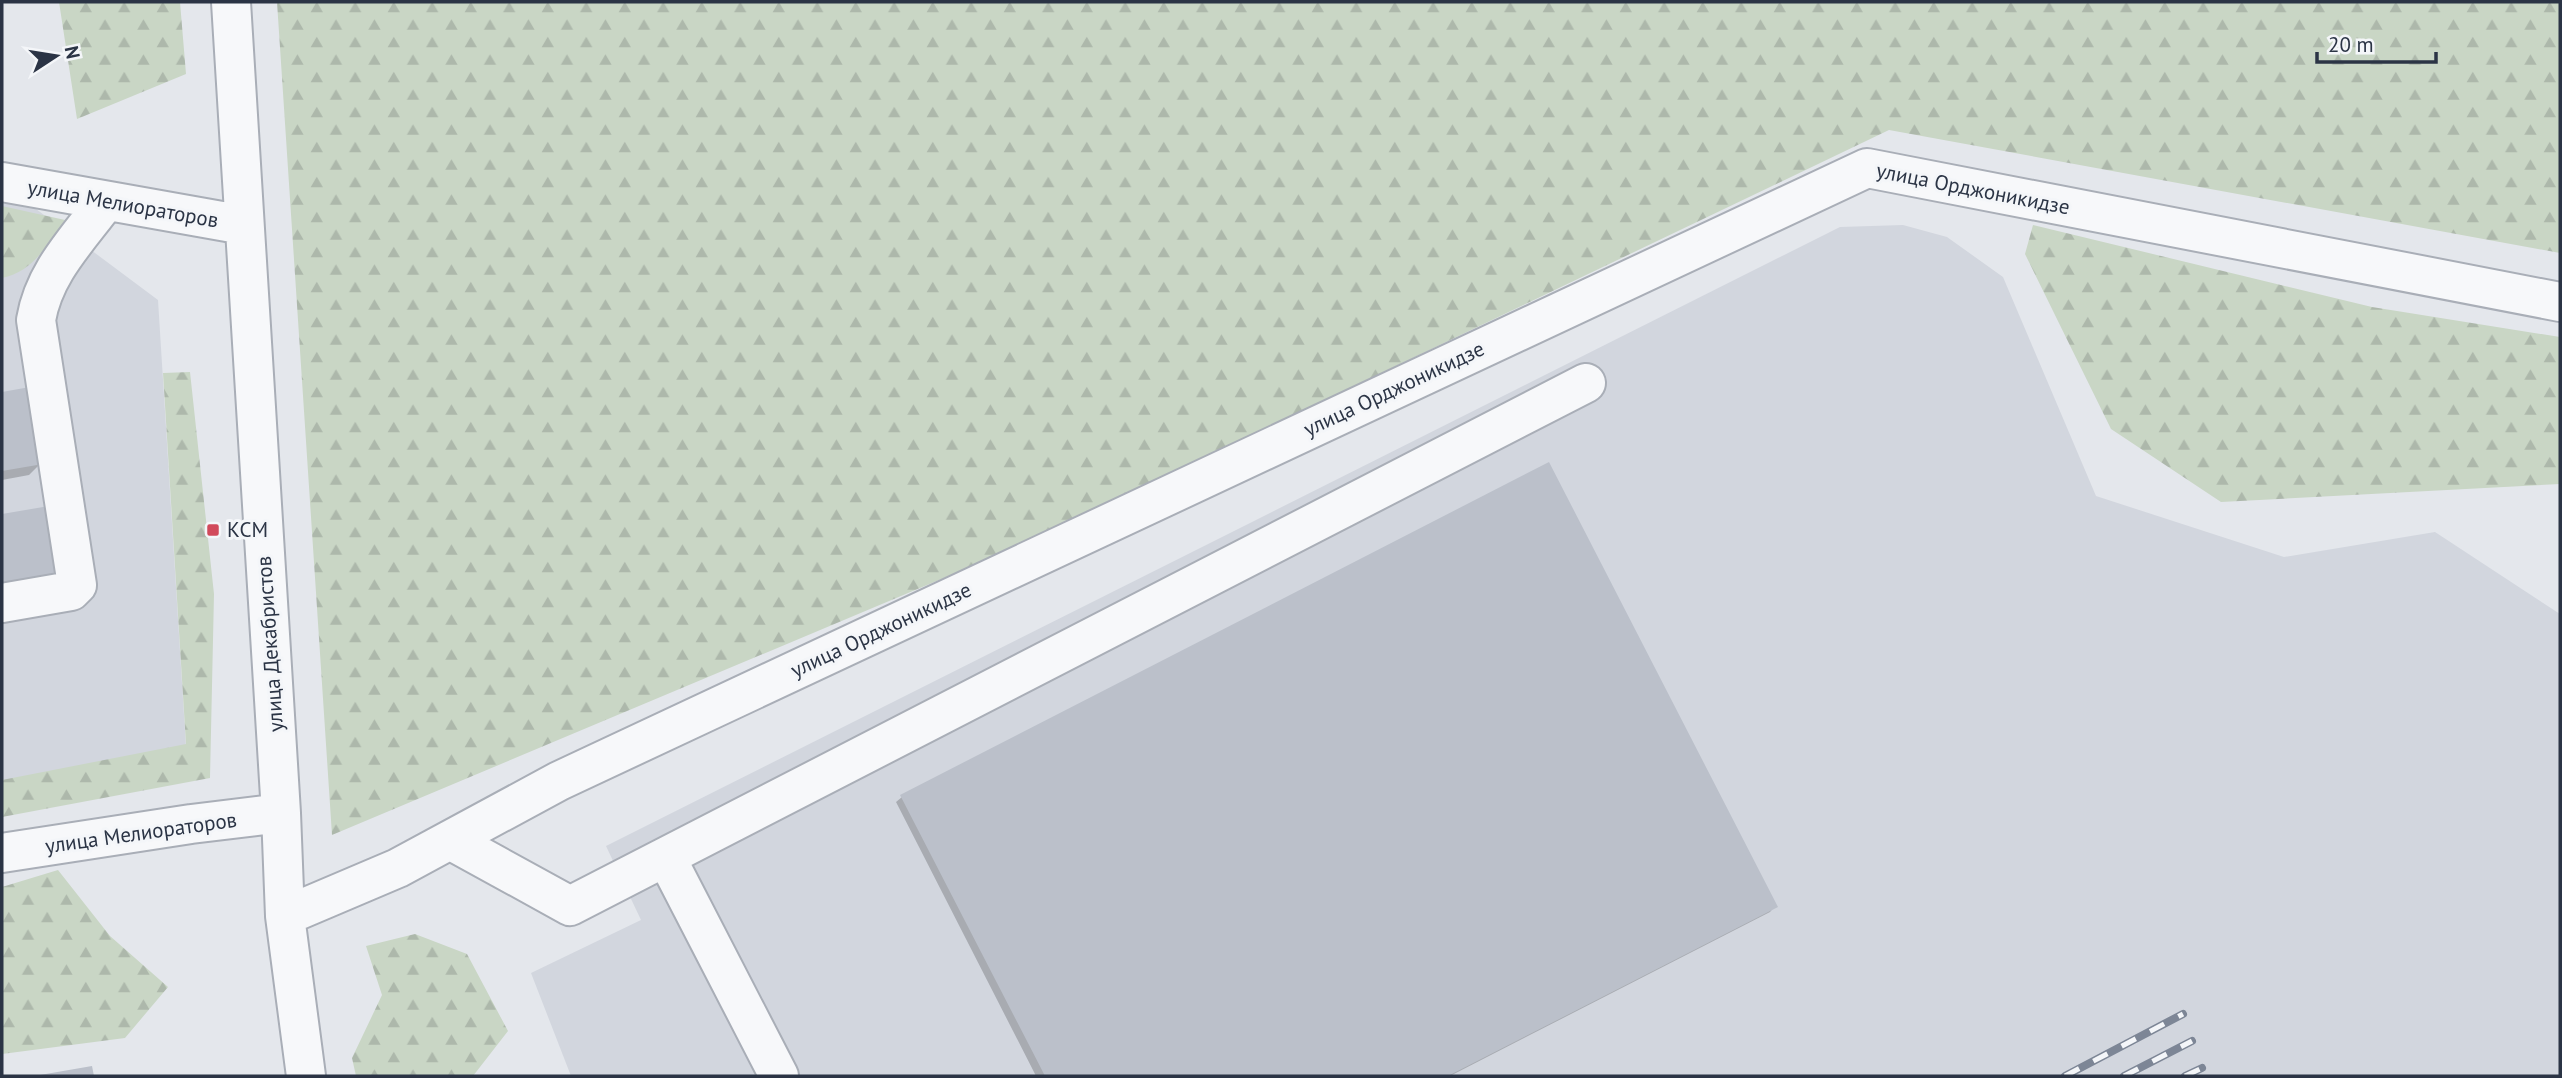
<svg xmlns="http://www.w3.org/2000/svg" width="2562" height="1078" font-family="'PT Sans',sans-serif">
	<defs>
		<pattern id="forest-firs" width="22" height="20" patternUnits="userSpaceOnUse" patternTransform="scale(1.75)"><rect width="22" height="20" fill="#c9d6c5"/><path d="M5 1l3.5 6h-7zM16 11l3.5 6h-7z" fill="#adb8ab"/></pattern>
	</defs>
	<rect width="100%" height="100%" fill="#e4e7ec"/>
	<path fill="#d2d6de" d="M28 203 158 300 188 779 2 805V204Z
		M1903 225 1947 237 2003 277 2096 496 2284 557 2435 532 2560 614V1076H571L531 973 641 920 606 846 1840 227Z"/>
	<path fill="url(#forest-firs)" d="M59 2H180L186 74 77 119Z
		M277 2H2560V253L1889 130 1020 546 332 835Z
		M2 206 65 220C48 244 33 272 2 278Z
		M2033 225 2372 307 2560 337V484L2221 502 2111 429 2025 254Z
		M190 372 214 594 210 778 2 817V780L186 744 163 373Z
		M58 870 110 936 168 987 125 1038 2 1054V887Z
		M415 934 467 954 508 1031 473 1076H356L352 1058 382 995 366 946Z"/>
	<path fill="#0003" d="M28 389 41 463 29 475 2 480V393Z
		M902 797 1775 906 1770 912 1450 1076H1036L896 802Z"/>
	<path fill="#bbc0ca" d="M30 387 43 464 2 471V392Z
		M1549 462 1778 907 1448 1076H1045L900 795Z
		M49 506 62 586 2 597V514Z
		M92 1066 94 1076H40V1075Z"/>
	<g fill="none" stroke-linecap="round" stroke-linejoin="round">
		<g stroke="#a9aeb7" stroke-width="42">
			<path id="minor" d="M231 2 281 813 285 916 306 1076
				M2 182 244 225
				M2 603 71 591 77 585 36 320C44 272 78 239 106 201
				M450 840 570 906 1586 383
				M2 853 191 824 281 813
				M666 857 779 1076
				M285 916 398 868 559 781 1867 168 2560 302"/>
		</g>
		<use href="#minor" stroke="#f7f8fa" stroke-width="38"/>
		<g stroke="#7d8696" stroke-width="8">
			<path id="rail" d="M2065 1076 2183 1014
				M2124 1076 2192 1041
				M2185 1076 2202 1068"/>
		</g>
		<use href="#rail" stroke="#f4f6f9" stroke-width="5" stroke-dasharray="16" stroke-linecap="butt"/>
	</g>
	<rect fill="#d1495b" stroke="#f4f6f9" stroke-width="2.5" x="206" y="523" width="14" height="14" rx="3.5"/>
	<g text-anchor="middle" stroke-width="6" stroke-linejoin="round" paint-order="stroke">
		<g font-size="21" fill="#2b3445" stroke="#f4f6f9">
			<text transform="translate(1973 189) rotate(11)" y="7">улица Орджоникидзе</text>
			<text transform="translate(123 204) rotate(10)" y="7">улица Мелиораторов</text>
			<text transform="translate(1394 389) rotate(-25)" y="7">улица Орджоникидзе</text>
			<text transform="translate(881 630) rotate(-25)" y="7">улица Орджоникидзе</text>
			<text transform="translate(270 644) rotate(-94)" y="7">улица Декабристов</text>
			<text transform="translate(141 833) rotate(-8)" y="7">улица Мелиораторов</text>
		</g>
		<g font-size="21" fill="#2b3445" stroke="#f4f6f9" text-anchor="start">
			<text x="227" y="537">КСМ</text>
		</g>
	</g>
	<rect width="2562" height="1078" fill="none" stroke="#2b3445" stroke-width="7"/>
	<g transform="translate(56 56) rotate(78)" stroke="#f4f6f9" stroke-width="5" paint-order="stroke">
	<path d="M0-5L12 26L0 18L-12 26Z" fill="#2b3445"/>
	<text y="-10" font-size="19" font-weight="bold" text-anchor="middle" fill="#2b3445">N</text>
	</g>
	<path d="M2317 52v10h119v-10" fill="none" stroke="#2b3445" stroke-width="3.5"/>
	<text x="2328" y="52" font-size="21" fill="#2b3445" stroke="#f4f6f9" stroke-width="5" paint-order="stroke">20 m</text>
</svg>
